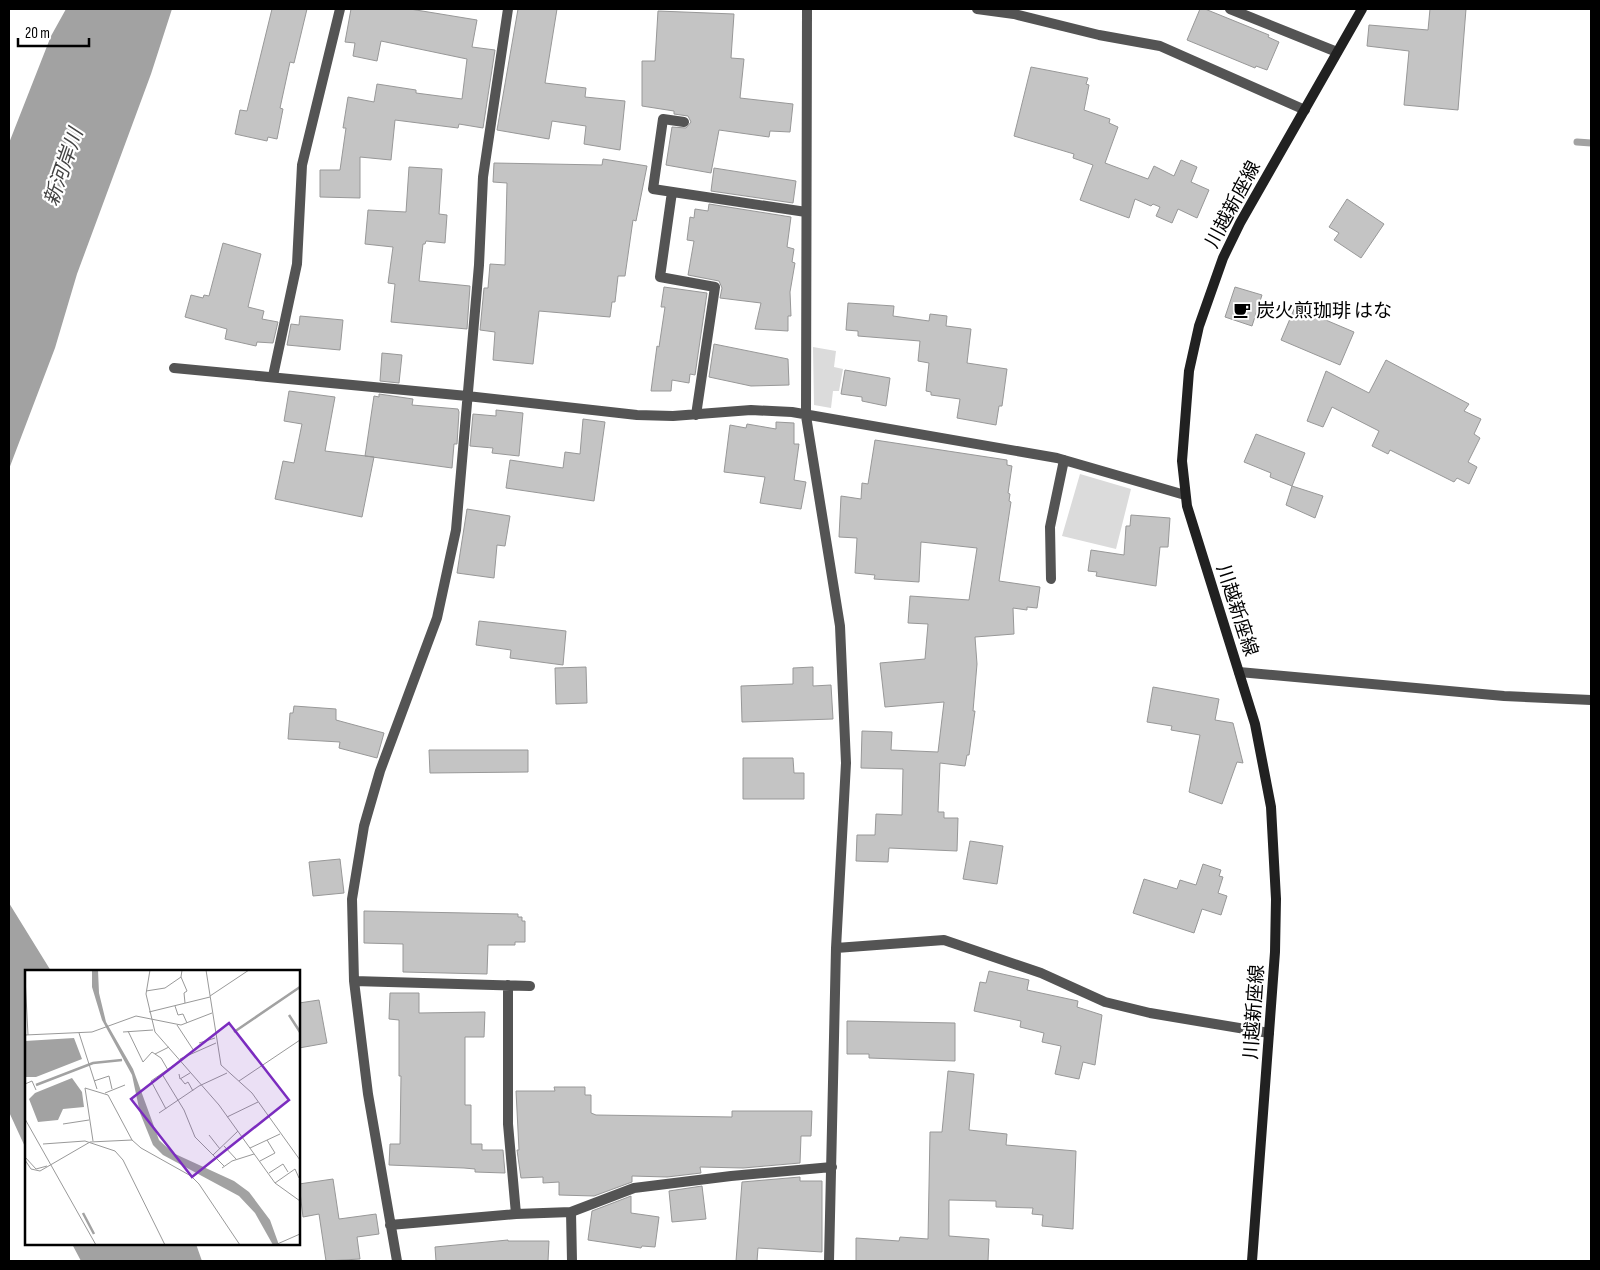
<svg xmlns="http://www.w3.org/2000/svg" width="1600" height="1270" font-family="'Sofia Sans Condensed','Noto Sans JP',sans-serif">
	<rect width="100%" height="100%" fill="#fff"/>
	<path fill="#dbdbdb" d="M813 347 836 351 834 367 843 369 839 391H833L831 408 814 405Z
		M1080 474 1131 489 1116 549 1062 536Z"/>
	<path fill="#a2a2a2" d="M66 9H172L151 74 77 274 55 348 9 469V143L51 36Z
		M9 903 51 971H26V1149L9 1112Z
		M72 1244H196L202 1261H81Z"/>
	<g fill="none" stroke-linecap="round" stroke-linejoin="round">
		<path stroke="#a2a2a2" stroke-width="7" d="M1577 142 1591 143"/>
	</g>
	<path fill="#c4c4c4" stroke="#989898" d="M272 9H307L294 63 290 62 280 108 283 109 277 139 268 137 267 141 235 134 240 110 247 111Z
		M351 9H410L477 20 472 47 495 50 483 128 459 124 458 128 395 120 391 160 360 157V198L320 197V170H340L346 128H343L348 97 374 102 377 84 416 90V93L462 99 467 59 381 41 377 61 353 56 355 43 345 42Z
		M518 9H557L545 83 586 88 585 97 625 101 620 150 584 144 586 126 552 121 549 139 497 130Z
		M1200 9H1205L1269 35 1268 37 1279 42 1267 70 1256 66 1255 68 1187 40Z
		M1430 9H1466L1458 110 1404 105 1409 51 1367 46 1369 25 1428 30Z
		M658 11 734 14 731 58 744 59 740 98 793 104 790 132 770 131 769 137 719 130 711 173 666 165 672 127 686 128 691 122 688 116 674 114V111L642 106V61H655Z
		M1031 67 1088 78 1086 84 1089 85 1084 110 1110 119 1109 123 1118 127 1105 163 1148 179 1154 166 1174 176 1181 160 1197 167 1191 182 1209 190 1197 218 1178 209 1172 223 1156 216 1160 207 1153 204 1151 206 1135 199 1129 218 1080 200 1093 165 1073 158 1074 154 1014 136Z
		M603 159 647 166 636 221 633 220 625 276H618L615 302H612L610 317 539 311 533 364 493 360 495 332 480 330 484 288H488L490 264 505 265 507 183 493 182 494 163 602 165Z
		M409 167 442 169 439 214 447 215 445 243 426 241 425 244H423L419 281 470 286 467 329 391 322 395 284 388 283 393 247 365 244 368 210 406 212Z
		M714 168 796 181 793 203 711 191Z
		M1347 199 1384 224 1361 258 1334 240 1339 233 1329 227Z
		M709 204 791 217 787 247 794 249 792 262 795 263 790 292 791 316H788V331L755 329 761 303 720 298 722 288 719 281 688 275 694 241 687 240 690 217 694 218 695 209 708 211Z
		M223 243 261 254 248 307 264 311 262 319 278 322 273 343 257 342 256 346 225 339 227 329 185 317 191 295 203 298 204 295 209 296Z
		M664 287 707 293 695 375 690 374 689 383 672 380 671 391H651L657 346 659 347 665 307H661Z
		M1235 287 1262 295 1252 326 1225 317Z
		M848 303 894 306 893 316 929 321 930 314 947 316 946 326 971 329 967 363 1007 369 1002 406H999L996 425 957 418 960 399 931 395V392L926 391 929 363 918 361 920 341 858 336V331L846 330Z
		M1295 307 1354 332 1340 365 1281 340Z
		M300 316 343 320 340 350 287 345 291 324 299 325Z
		M714 344 788 359 789 385 751 386 709 377Z
		M382 353 402 355 399 383 380 381Z
		M1386 360 1469 404 1464 411 1481 419 1474 434 1480 438 1468 462 1477 467 1469 484 1457 478 1454 482 1390 450 1388 454 1372 446 1379 431 1332 407 1323 427 1307 421 1326 371 1369 393Z
		M845 370 890 378 886 406 862 401V397L841 394Z
		M289 391 335 397 325 451 374 457 362 517 275 499 283 461 294 463 302 424 284 421Z
		M379 394 413 399 412 405 458 409 459 412 457 444H454L452 468 365 456 374 396 379 397Z
		M496 410 523 413 519 456 492 453 493 448 470 446 473 414 496 416Z
		M583 419 605 422 594 501 506 488 510 460 563 468 565 452 580 454Z
		M776 422 794 423V444H799L794 480 806 482 801 509 760 503 765 477 724 472 730 425 746 428 747 424 776 429Z
		M1256 434 1305 453 1292 486 1270 477 1271 473 1244 462Z
		M875 440 1007 460V465L1012 466 1008 493 1010 494 1009 501 1011 502 999 581 1040 587 1037 608 1027 607V610L1013 608 1014 634 975 637 977 664 973 711H975L969 755H967L965 766 940 763 938 812H944V818H958L957 851 889 848 888 862 856 861 857 835H875L876 814 902 815 903 769 861 768 862 731 892 732 891 750 938 752 944 702 885 707 880 663 925 659 928 624 908 623 910 596 969 600 977 548 921 542 919 582 874 579 875 575 855 573 857 538 839 537 841 496 861 499 862 483 868 484Z
		M1292 486 1323 496 1315 518 1286 505Z
		M467 509 510 516 505 546 497 545 494 578 457 573Z
		M1131 515 1170 518 1168 547H1160L1156 586 1096 576 1097 572 1088 571 1091 550 1124 555 1126 526H1130Z
		M479 621 566 631 563 665 510 658 511 650 476 645Z
		M586 667 587 703 556 704 555 668Z
		M813 667V686L831 685 833 719 742 722 741 686 793 684V668Z
		M1153 687 1219 699 1215 720 1233 723 1243 763 1237 762 1222 804 1189 792 1200 735 1171 730 1172 726 1147 722Z
		M294 706 336 709V720L384 733 377 758 339 748 340 742 288 739 290 713H293Z
		M429 750H528V772L430 773Z
		M743 758H793L794 773H804V799H743Z
		M970 841 1003 846 997 884 963 879Z
		M340 859 344 893 313 896 309 862Z
		M1203 864 1221 870 1219 876 1223 877 1218 893 1227 896 1221 915 1202 909 1194 933 1133 913 1144 879 1177 889 1180 880 1196 885Z
		M364 911 518 914V917H522V921H525V942H515V945H488L487 974 403 972V944L364 943Z
		M989 971 1029 980 1027 990 1078 1001 1077 1007 1102 1015 1095 1065 1083 1062 1079 1079 1055 1074 1061 1046 1042 1042 1044 1033 1020 1027 1021 1021 974 1011 980 982 986 983Z
		M390 993H419V1013L485 1012 484 1037H465V1105H471V1144H482V1150H503L505 1173 475 1172V1169L464 1168 389 1165 390 1144H400L401 1076H399V1020L389 1019Z
		M319 1000 327 1043 299 1048V1003Z
		M847 1021 955 1023V1061L869 1058V1054H847Z
		M948 1071 974 1074 969 1130 1007 1134 1006 1145 1076 1151 1073 1229 1042 1226 1043 1215 1032 1214 1033 1208 996 1207V1201L949 1200V1236L989 1239 988 1261H856V1238L899 1241 900 1237 928 1239 930 1132H942Z
		M554 1087H585V1095H591V1113L596 1115 732 1117V1111H812L811 1136H801L800 1163 743 1168 700 1167 701 1173 667 1177 632 1176V1182L594 1196 559 1195V1182L543 1183V1177L521 1178 517 1150H519L516 1091H555Z
		M800 1177V1181H822V1252L758 1248 757 1261H736L742 1182Z
		M333 1179 339 1219 376 1214 379 1234 357 1237 360 1259 326 1261 319 1214 303 1217 299 1184Z
		M702 1186 706 1219 672 1222 669 1191Z
		M631 1196V1213L659 1217 655 1247 642 1246 641 1248 588 1240 592 1211Z
		M508 1240V1241H549L548 1261H436L435 1247Z"/>
	<g fill="none" stroke-linecap="round" stroke-linejoin="round">
		<path stroke="#545454" stroke-width="10" d="M807 9 806 416 840 626 846 763 836 948 829 1261
			M977 9 1014 14 1099 35 1160 46 1305 110
			M1230 9 1337 52
			M684 122 663 119 653 189 806 212
			M672 192 660 277 715 287 696 415
			M174 368 467 396 637 415 673 416 751 410 792 412 1057 458 1185 495
			M273 376 297 264 302 165 340 9
			M1051 579 1050 527 1064 460
			M1239 672 1504 696 1591 700
			M836 948 944 940 1041 973 1105 1002 1150 1013 1269 1033
			M354 981 530 986
			M508 985V1124L516 1214
			M571 1212 572 1261
			M390 1225 516 1214 571 1212 634 1188 731 1176 832 1167
			M397 1261 368 1094 354 981 352 899 364 826 380 771 437 618 456 530 479 265 483 177 508 9"/>
		<path stroke="#212121" stroke-width="10" d="M1252 1261 1275 952 1276 899 1271 807 1255 724 1187 506 1182 461 1189 371 1199 326 1223 258 1240 223 1362 9"/>
	</g>
	<defs>
		<g id="cafe-bare" transform="scale(1.35)"><path d="M-5.5-4.5H6V0H3Q3 3.5 0 3.5H-2.5Q-5.5 3.5-5.5 0ZM3-3.2v2h1.7v-2ZM-6 4.5H4V6H-6Z" fill="#000" stroke="#fff" stroke-width="2.5" paint-order="stroke"/></g>
	</defs>
	<g fill-rule="evenodd">
		<use href="#cafe-bare" x="1242" y="310"/>
	</g>
	<g text-anchor="middle" stroke-width="4.5" stroke-linejoin="round" paint-order="stroke">
		<g font-size="19" fill="#000" stroke="#fff">
			<text transform="translate(1232 204) rotate(-62)" y="7">川越新座線</text>
			<text transform="translate(1238 610) rotate(72)" y="7">川越新座線</text>
			<text transform="translate(1253 1012) rotate(-86)" y="7">川越新座線</text>
		</g>
		<g font-size="19" fill="#000" stroke="#fff" text-anchor="start">
			<text x="1256" y="317">炭火煎珈琲 はな</text>
		</g>
		<g font-size="20" font-style="italic" fill="#434343" stroke="#fff">
			<text transform="translate(63 167) rotate(-71)" y="7">新河岸川</text>
		</g>
	</g>
	<g transform="translate(25 970)">
		<rect width="275" height="275" fill="#fff"/>
		<path d="M67 0H73L74 23 81 52 108 99 134 170 148 183 209 211 224 222 245 250 254 275H248L230 243 214 226 138 185 128 175 115 143 107 105 77 50 67 17ZM49 68 57 89 11 107H0V71ZM47 108 57 122 59 137 38 139 33 150 13 152 4 129 10 123Z" fill="#a2a2a2"/>
		<path fill="none" stroke="#a2a2a2" stroke-width="2.5" d="M264 45 275 62M209 62 275 17M11 115 68 93 97 90M58 243 69 264"/>
		<path fill="none" stroke="#999" stroke-width="1" d="M125 0 121 24 130 62 194 135 250 213 275 231M181 0 196 95 227 123 275 190M0 7 3 65M156 7 162 21 159 23 160 33M121 21 140 18 156 7 157 0M185 26 224 0M150 36 153 45 158 44 162 53M124 42 185 27M152 55 169 81M103 61 118 92 127 82 136 88 143 100M98 62 128 60M54 63 72 119M0 65 67 62 111 46 156 55 187 43M174 73 190 68M130 84 144 77M155 89 191 73M137 104 159 140 170 167 199 196M154 104 155 109 165 103M156 109 160 114 163 112 168 121M69 111 84 106 87 119M214 111 275 70M0 114 7 111 11 120M80 123 100 115M141 139 126 111 155 91M134 143 174 116 202 103M202 147 233 132M0 149 71 275M38 154 64 150M184 165 195 179M68 171 60 118 83 125 107 170 116 178 166 206 174 214 215 275M18 174 60 171 90 181 98 190 140 275M199 176 211 189M225 178 255 164M188 185 213 161M0 187 11 199 22 196M0 190 6 199 15 201 65 172 107 170M235 191 250 183 242 170M197 198 207 191 229 184M244 203 258 194 263 202M250 213 270 199 274 208M250 275 275 264"/>
		<path fill="#7b2cbf" fill-opacity="0.15" stroke="#7b2cbf" stroke-width="2.5" d="M204 53 264 130 167 207 106 129Z"/>
		<rect width="275" height="275" fill="none" stroke="#000" stroke-width="2.5"/>
	</g>
	<rect width="1600" height="1270" fill="none" stroke="#000000" stroke-width="20"/>
	<path d="M18 38v8h71v-8" fill="none" stroke="#000000" stroke-width="2.5"/>
	<text x="25" y="38" font-size="15" fill="#000000" stroke="#ffffff" stroke-width="4" paint-order="stroke">20 m</text>
</svg>
